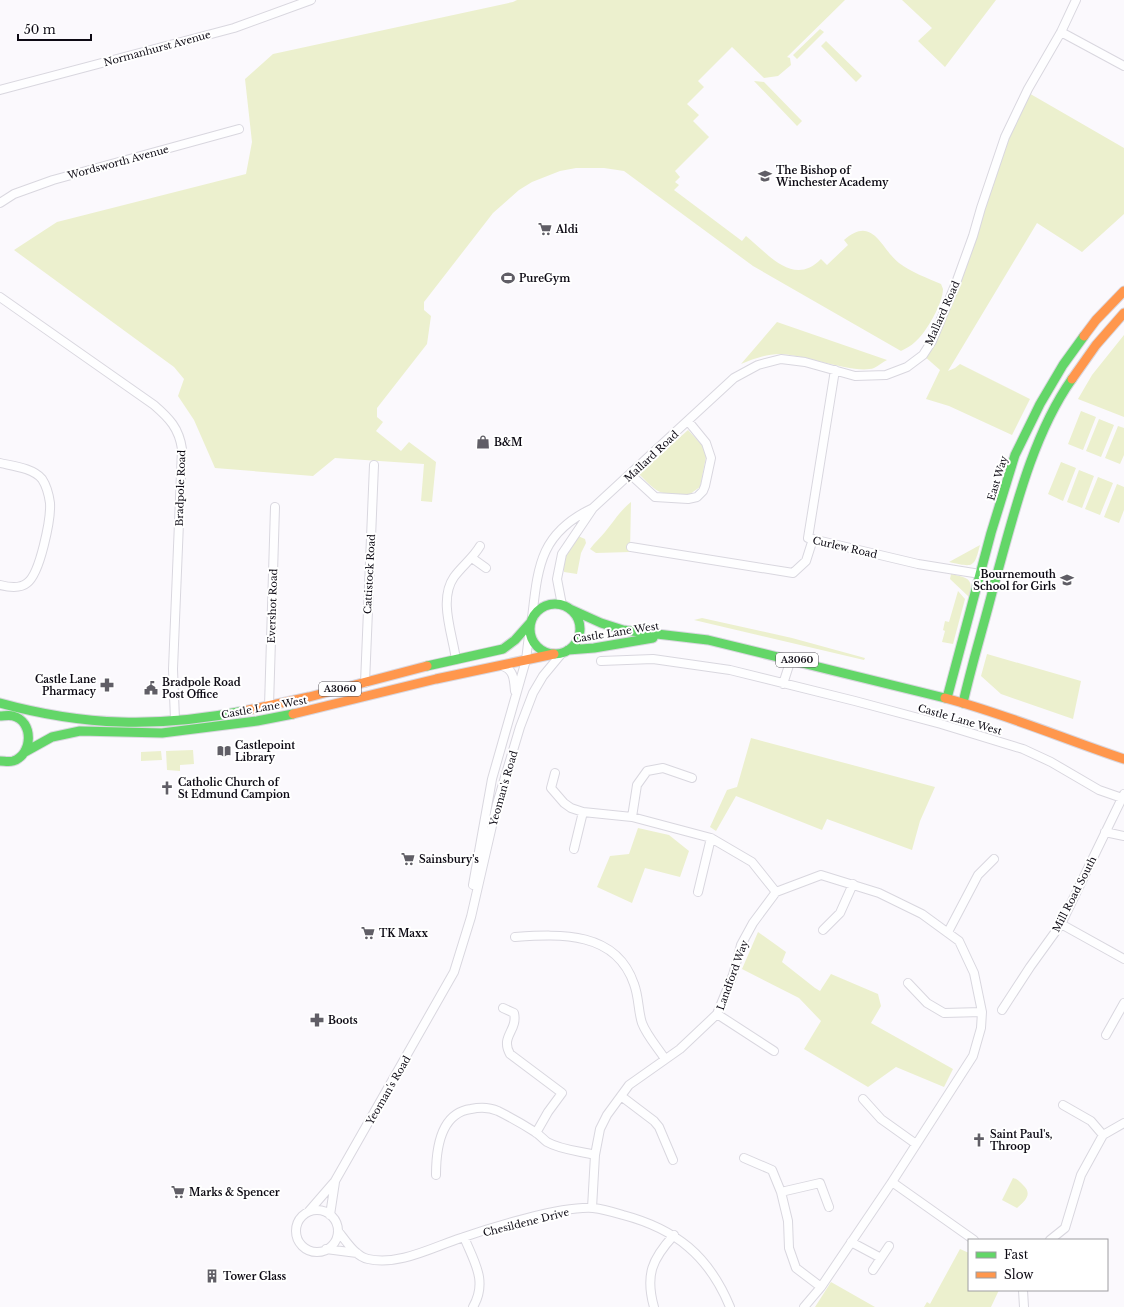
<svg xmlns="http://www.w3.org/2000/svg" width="1124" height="1307" font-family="'Libre Baskerville',serif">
	<rect width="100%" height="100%" fill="#fbf9fd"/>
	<path fill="#ecf0ce" d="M517 0H845L787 57 790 58 791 65 778 76 764 78 732 47 698 81 704 87 687 104 699 115 693 121 709 137 675 171 680 177 675 182 679 185 674 190 742 241 746 236C769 255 794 287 821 259L827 265 848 245 844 240C873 214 881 249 899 263 911 272 927 278 941 284L943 289C943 303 926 333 915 342 911 346 906 348 901 351L753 266 624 171 604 168H576L560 171 532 182 519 190 493 213 424 302V310L431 316 427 344 377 408V417L383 422 376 431 401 451 409 442 436 462 432 502 421 501 424 464 335 458 313 476 215 468 194 420 178 396 184 379 174 367 14 250 57 222 246 174 252 142 245 79 273 54 513 2Z
		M902 0H996L945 67 918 41 932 28Z
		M820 29 824 32 797 59 793 55Z
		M826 41 862 76 856 82 821 46Z
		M754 81 764 82 802 121 797 126Z
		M1027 92 1124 148V214L1082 252 1037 223 948 371 955 368 960 364 1030 399 1012 435 949 406 926 399 940 370 923 355 932 341 981 208Z
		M777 322 887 360C883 362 878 366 874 368 855 375 804 354 780 354 766 354 753 359 741 364Z
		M1124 335V417L1078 399 1092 375Z
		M1081 411 1096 417 1083 450 1068 444Z
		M1099 419 1114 425 1101 457 1086 451Z
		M1118 426 1124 428V455L1120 464 1105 458Z
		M688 430 702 445 706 451V457L700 487 690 494C661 495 659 495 639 474Z
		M1061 462 1076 468 1063 501 1048 494Z
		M1079 470 1094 476 1082 508 1067 502Z
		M1098 477 1113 483 1100 515 1085 509Z
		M1117 484 1124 487V510L1119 523 1104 517Z
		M631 502 630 552 596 553 590 549C595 542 600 538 605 532 615 520 619 512 631 502Z
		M578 536 585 539 586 543 581 553 577 574 564 572C563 556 569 548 578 536Z
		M980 545C974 569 973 567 949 562Z
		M951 574C968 578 974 578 969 597L950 579Z
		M958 591 965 599 953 644 942 642 945 631 943 630 945 621 949 622Z
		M702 618 792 638 865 658 864 660 694 620Z
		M987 654 1081 681 1073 719 1001 694 981 676Z
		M751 738 935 787 920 821 912 850 827 819 822 830 736 796 716 831 710 827 727 790 737 787Z
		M193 750 194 764 180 765V771L167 770 166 751Z
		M161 751 162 760 141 761V752Z
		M638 828 669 835 689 851 680 877 645 868 632 903 597 887 610 856 629 854Z
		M758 932 786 952 782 962 815 988 820 991 831 974 878 994 881 1006 871 1023 953 1069 944 1087 896 1067 868 1087 804 1049 821 1021 799 998 742 969Z
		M1013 1178C1018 1179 1020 1182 1023 1185 1033 1194 1025 1201 1017 1208L1002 1200Z
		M960 1249 969 1253V1290H999L991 1307H924L927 1302 930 1304Z
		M831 1282 875 1307H815Z"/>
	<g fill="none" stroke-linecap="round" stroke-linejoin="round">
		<g stroke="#d9d7df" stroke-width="10">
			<path id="street" d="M1061 32 1124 66
				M0 90 234 28 311 0
				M0 203 14 194 53 180 239 129
				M0 297 154 405C169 418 179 428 182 449L173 669 175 720
				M835 370 808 538 918 564 980 574
				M0 463C13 466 33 468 42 479 46 485 49 496 50 503 51 519 40 574 27 583 20 589 8 587 0 585
				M630 474 655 497 688 499 697 497 703 491 705 486 711 458 706 443 688 421
				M631 547 793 573 806 561 813 539
				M472 558 486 568
				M562 605 557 579 562 554 593 508 734 378 758 365 781 359 805 362 855 376 886 375 907 367 923 355 932 341 956 283 973 236 981 208 1005 137 1028 89 1061 32 1076 0
				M532 618C538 566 540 533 593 508
				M456 660C453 635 438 600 454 577 462 566 473 558 480 546
				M601 661 653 659 730 670 855 701 941 724 1023 749 1051 762 1099 790 1122 798
				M502 666C514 669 514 680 515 691
				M365 683 374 465
				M783 684 791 659
				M269 706 275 507
				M555 773 551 788 564 803 571 808 583 812 632 817 711 838 752 862 776 892
				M632 817 637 785 647 771 663 768 692 778
				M1105 832 1124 836
				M574 849 583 812
				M473 885 492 779 526 660 530 627
				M698 892 711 838
				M1061 924 1124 959
				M823 930 840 913 853 884
				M948 932 978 875 994 859
				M515 937C561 934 616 931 634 984 639 997 638 1011 642 1023 647 1036 658 1048 665 1059
				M908 983 927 1003 944 1013 982 1012
				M503 1008 514 1013C518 1031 500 1036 510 1054L562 1093 548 1112 536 1133
				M1002 1010 1030 967 1061 924 1124 794
				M717 1014 774 1051
				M1106 1035 1124 1003
				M621 1096 654 1121 659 1127 673 1160
				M863 1099 881 1119 916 1144
				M1063 1105 1091 1121 1103 1135
				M744 1158 772 1170 781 1192 788 1221 789 1248 796 1268 821 1287
				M436 1175C436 1149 440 1113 471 1109 480 1107 489 1107 498 1111 510 1117 524 1125 535 1132 540 1135 543 1139 547 1142 561 1150 580 1151 595 1155
				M892 1182 974 1240
				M781 1192 820 1183 829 1207
				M592 1208 595 1155 600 1129 607 1115 629 1085 680 1049 717 1014 733 975 741 945 753 923 776 892 821 875 879 893 922 914 959 941 974 973 982 1012 981 1028 973 1056 892 1182 821 1287 804 1307
				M296 1231a21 21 0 1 1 42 0a21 21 0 1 1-42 0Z
				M309 1211 335 1181 454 972 471 917 497 804 520 727 533 693 543 676 562 653
				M330 1215 335 1182
				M338 1231C346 1241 355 1256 368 1259 399 1266 433 1247 461 1238 493 1227 561 1206 593 1208 603 1209 613 1212 623 1215 676 1229 709 1256 730 1307
				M464 1237C474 1262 488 1281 473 1307
				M1050 1240 1065 1228 1081 1175 1103 1135 1124 1123
				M851 1242 881 1258
				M326 1249 357 1253
				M873 1270 889 1246
				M1023 1290 1024 1307
				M654 1307C645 1275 652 1259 674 1235"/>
		</g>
		<g stroke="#d9d7df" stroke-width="11">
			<path id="fast" d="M530 629a25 25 0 1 1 50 0a25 25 0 1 1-50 0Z
				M570 609 601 623 623 630 708 640 945 698
				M568 650 594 648 653 638
				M427 666 503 649 515 640 531 622
				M947 698 991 533 1015 455 1040 404 1063 365 1084 336
				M0 703C84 726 158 728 244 711
				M963 703C972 663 984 625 994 585 1013 518 1031 437 1072 379
				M0 716C4 716 9 715 13 716 34 721 33 755 13 761 9 762 4 761 0 761
				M25 752 52 737 80 731 162 733 257 721 293 714"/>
		</g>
		<g stroke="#d9d7df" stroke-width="11">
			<path id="slow" d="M1084 336 1096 320 1124 291
				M1072 379 1096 345 1124 313
				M945 698C1006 714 1064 739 1124 759
				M244 711 309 697 427 666
				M293 714 436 679 554 654"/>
		</g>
		<use href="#street" stroke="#fefeff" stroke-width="8"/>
		<use href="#fast" stroke="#63d668" stroke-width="9"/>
		<use href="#slow" stroke="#ff974d" stroke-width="9"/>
	</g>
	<defs>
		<g id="school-bare" transform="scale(1.08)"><path d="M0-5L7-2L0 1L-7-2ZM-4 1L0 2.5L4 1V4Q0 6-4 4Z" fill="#605e66" stroke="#fff" stroke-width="2.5" paint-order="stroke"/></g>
		<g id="supermarket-bare" transform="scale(1.08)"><path d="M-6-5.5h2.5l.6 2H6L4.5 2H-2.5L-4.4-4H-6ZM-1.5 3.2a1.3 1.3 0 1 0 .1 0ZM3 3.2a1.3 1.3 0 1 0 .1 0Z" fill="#605e66" stroke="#fff" stroke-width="2.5" paint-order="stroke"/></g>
		<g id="stadium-bare" transform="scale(1.08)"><path d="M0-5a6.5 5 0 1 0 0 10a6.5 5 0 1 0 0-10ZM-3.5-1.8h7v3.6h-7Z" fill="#605e66" stroke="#fff" stroke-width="2.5" paint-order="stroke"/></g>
		<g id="shop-bare" transform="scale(1.08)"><path d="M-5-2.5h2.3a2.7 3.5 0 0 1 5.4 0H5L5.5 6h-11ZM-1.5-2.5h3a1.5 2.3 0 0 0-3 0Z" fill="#605e66" stroke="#fff" stroke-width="2.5" paint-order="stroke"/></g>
		<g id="pharmacy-bare" transform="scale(1.08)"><path d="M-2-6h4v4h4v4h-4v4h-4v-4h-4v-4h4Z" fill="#605e66" stroke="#fff" stroke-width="2.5" paint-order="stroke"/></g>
		<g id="civic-bare" transform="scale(1.08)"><path d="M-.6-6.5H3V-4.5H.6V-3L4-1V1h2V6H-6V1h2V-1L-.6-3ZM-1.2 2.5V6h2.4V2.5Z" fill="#605e66" stroke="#fff" stroke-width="2.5" paint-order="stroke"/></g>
		<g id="library-bare" transform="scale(1.08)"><path d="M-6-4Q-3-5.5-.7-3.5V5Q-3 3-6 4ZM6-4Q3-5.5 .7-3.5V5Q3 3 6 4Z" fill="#605e66" stroke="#fff" stroke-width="2.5" paint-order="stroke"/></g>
		<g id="church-bare" transform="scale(1.08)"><path d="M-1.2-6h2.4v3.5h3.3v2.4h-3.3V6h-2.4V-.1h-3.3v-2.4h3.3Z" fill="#605e66" stroke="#fff" stroke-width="2.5" paint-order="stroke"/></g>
		<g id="building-bare" transform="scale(1.08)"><path d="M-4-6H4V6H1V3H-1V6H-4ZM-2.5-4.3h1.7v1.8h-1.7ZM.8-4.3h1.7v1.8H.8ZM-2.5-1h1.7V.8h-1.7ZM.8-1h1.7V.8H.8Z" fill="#605e66" stroke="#fff" stroke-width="2.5" paint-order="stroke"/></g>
	</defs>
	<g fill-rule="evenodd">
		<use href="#school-bare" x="765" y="176"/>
		<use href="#supermarket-bare" x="545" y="229"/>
		<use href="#stadium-bare" x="508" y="278"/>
		<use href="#shop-bare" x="483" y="442"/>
		<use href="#school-bare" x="1067" y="580"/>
		<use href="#pharmacy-bare" x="107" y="685"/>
		<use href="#civic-bare" x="151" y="688"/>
		<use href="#library-bare" x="224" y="751"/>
		<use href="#church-bare" x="167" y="788"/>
		<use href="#supermarket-bare" x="408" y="859"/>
		<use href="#supermarket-bare" x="368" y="933"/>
		<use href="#pharmacy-bare" x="317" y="1020"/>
		<use href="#church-bare" x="979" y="1140"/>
		<use href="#supermarket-bare" x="178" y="1192"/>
		<use href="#building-bare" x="212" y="1276"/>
	</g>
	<g text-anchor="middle" stroke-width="4" stroke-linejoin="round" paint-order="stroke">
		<g fill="#fff" stroke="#56545a" stroke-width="1">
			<rect x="776" y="653" width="42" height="14" rx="3"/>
			<rect x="319" y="682" width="42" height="14" rx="3"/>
		</g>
		<g font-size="9" font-weight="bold" fill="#0d0a14">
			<text x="797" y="663">A3060</text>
			<text x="340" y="692">A3060</text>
		</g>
		<g font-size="10" fill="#0d0a14" stroke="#fff">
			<text transform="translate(157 48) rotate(-15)" y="4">Normanhurst Avenue</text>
			<text transform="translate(118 162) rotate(-15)" y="4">Wordsworth Avenue</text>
			<text transform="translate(942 313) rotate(-66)" y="4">Mallard Road</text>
			<text transform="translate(651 456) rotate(-43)" y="4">Mallard Road</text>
			<text transform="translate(997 478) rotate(-73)" y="4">East Way</text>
			<text transform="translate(180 488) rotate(-88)" y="4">Bradpole Road</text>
			<text transform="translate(845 547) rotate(13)" y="4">Curlew Road</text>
			<text transform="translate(369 574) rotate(-87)" y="4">Cattistock Road</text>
			<text transform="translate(272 606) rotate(-88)" y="4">Evershot Road</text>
			<text transform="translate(616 632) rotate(-9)" y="4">Castle Lane West</text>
			<text transform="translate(264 707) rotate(-10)" y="4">Castle Lane West</text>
			<text transform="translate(960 719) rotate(16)" y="4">Castle Lane West</text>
			<text transform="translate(503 788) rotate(-74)" y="4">Yeoman's Road</text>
			<text transform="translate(1074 894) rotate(-63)" y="4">Mill Road South</text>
			<text transform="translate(732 975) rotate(-70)" y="4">Landford Way</text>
			<text transform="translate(388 1090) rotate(-60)" y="4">Yeoman's Road</text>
			<text transform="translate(526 1222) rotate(-14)" y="4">Chesildene Drive</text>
		</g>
		<g font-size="10" font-weight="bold" fill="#0d0a14" stroke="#fff" text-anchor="start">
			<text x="776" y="174">The Bishop of<tspan x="776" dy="12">Winchester Academy</tspan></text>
			<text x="556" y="233">Aldi</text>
			<text x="519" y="282">PureGym</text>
			<text x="494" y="446">B&amp;M</text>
			<text x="1056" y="578" text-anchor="end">Bournemouth<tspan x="1056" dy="12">School for Girls</tspan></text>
			<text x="96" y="683" text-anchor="end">Castle Lane<tspan x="96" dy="12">Pharmacy</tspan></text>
			<text x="162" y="686">Bradpole Road<tspan x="162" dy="12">Post Office</tspan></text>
			<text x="235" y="749">Castlepoint<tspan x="235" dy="12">Library</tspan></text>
			<text x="178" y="786">Catholic Church of<tspan x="178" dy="12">St Edmund Campion</tspan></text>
			<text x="419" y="863">Sainsbury's</text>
			<text x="379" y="937">TK Maxx</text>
			<text x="328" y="1024">Boots</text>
			<text x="990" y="1138">Saint Paul's,<tspan x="990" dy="12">Throop</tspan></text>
			<text x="189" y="1196">Marks &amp; Spencer</text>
			<text x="223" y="1280">Tower Glass</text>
		</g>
	</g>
	<rect x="968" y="1239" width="140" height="52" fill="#ffffff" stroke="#9e9da1"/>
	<rect x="976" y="1252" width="20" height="6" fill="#63d668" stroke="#9e9da1"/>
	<text x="1004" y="1259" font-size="12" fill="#0d0a14">Fast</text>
	<rect x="976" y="1272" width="20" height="6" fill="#ff974d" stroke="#9e9da1"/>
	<text x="1004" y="1279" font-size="12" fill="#0d0a14">Slow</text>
	<path d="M18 34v6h73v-6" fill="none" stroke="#0d0a14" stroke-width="2"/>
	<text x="24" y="34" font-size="12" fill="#0d0a14" stroke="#ffffff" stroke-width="3" paint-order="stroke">50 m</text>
</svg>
